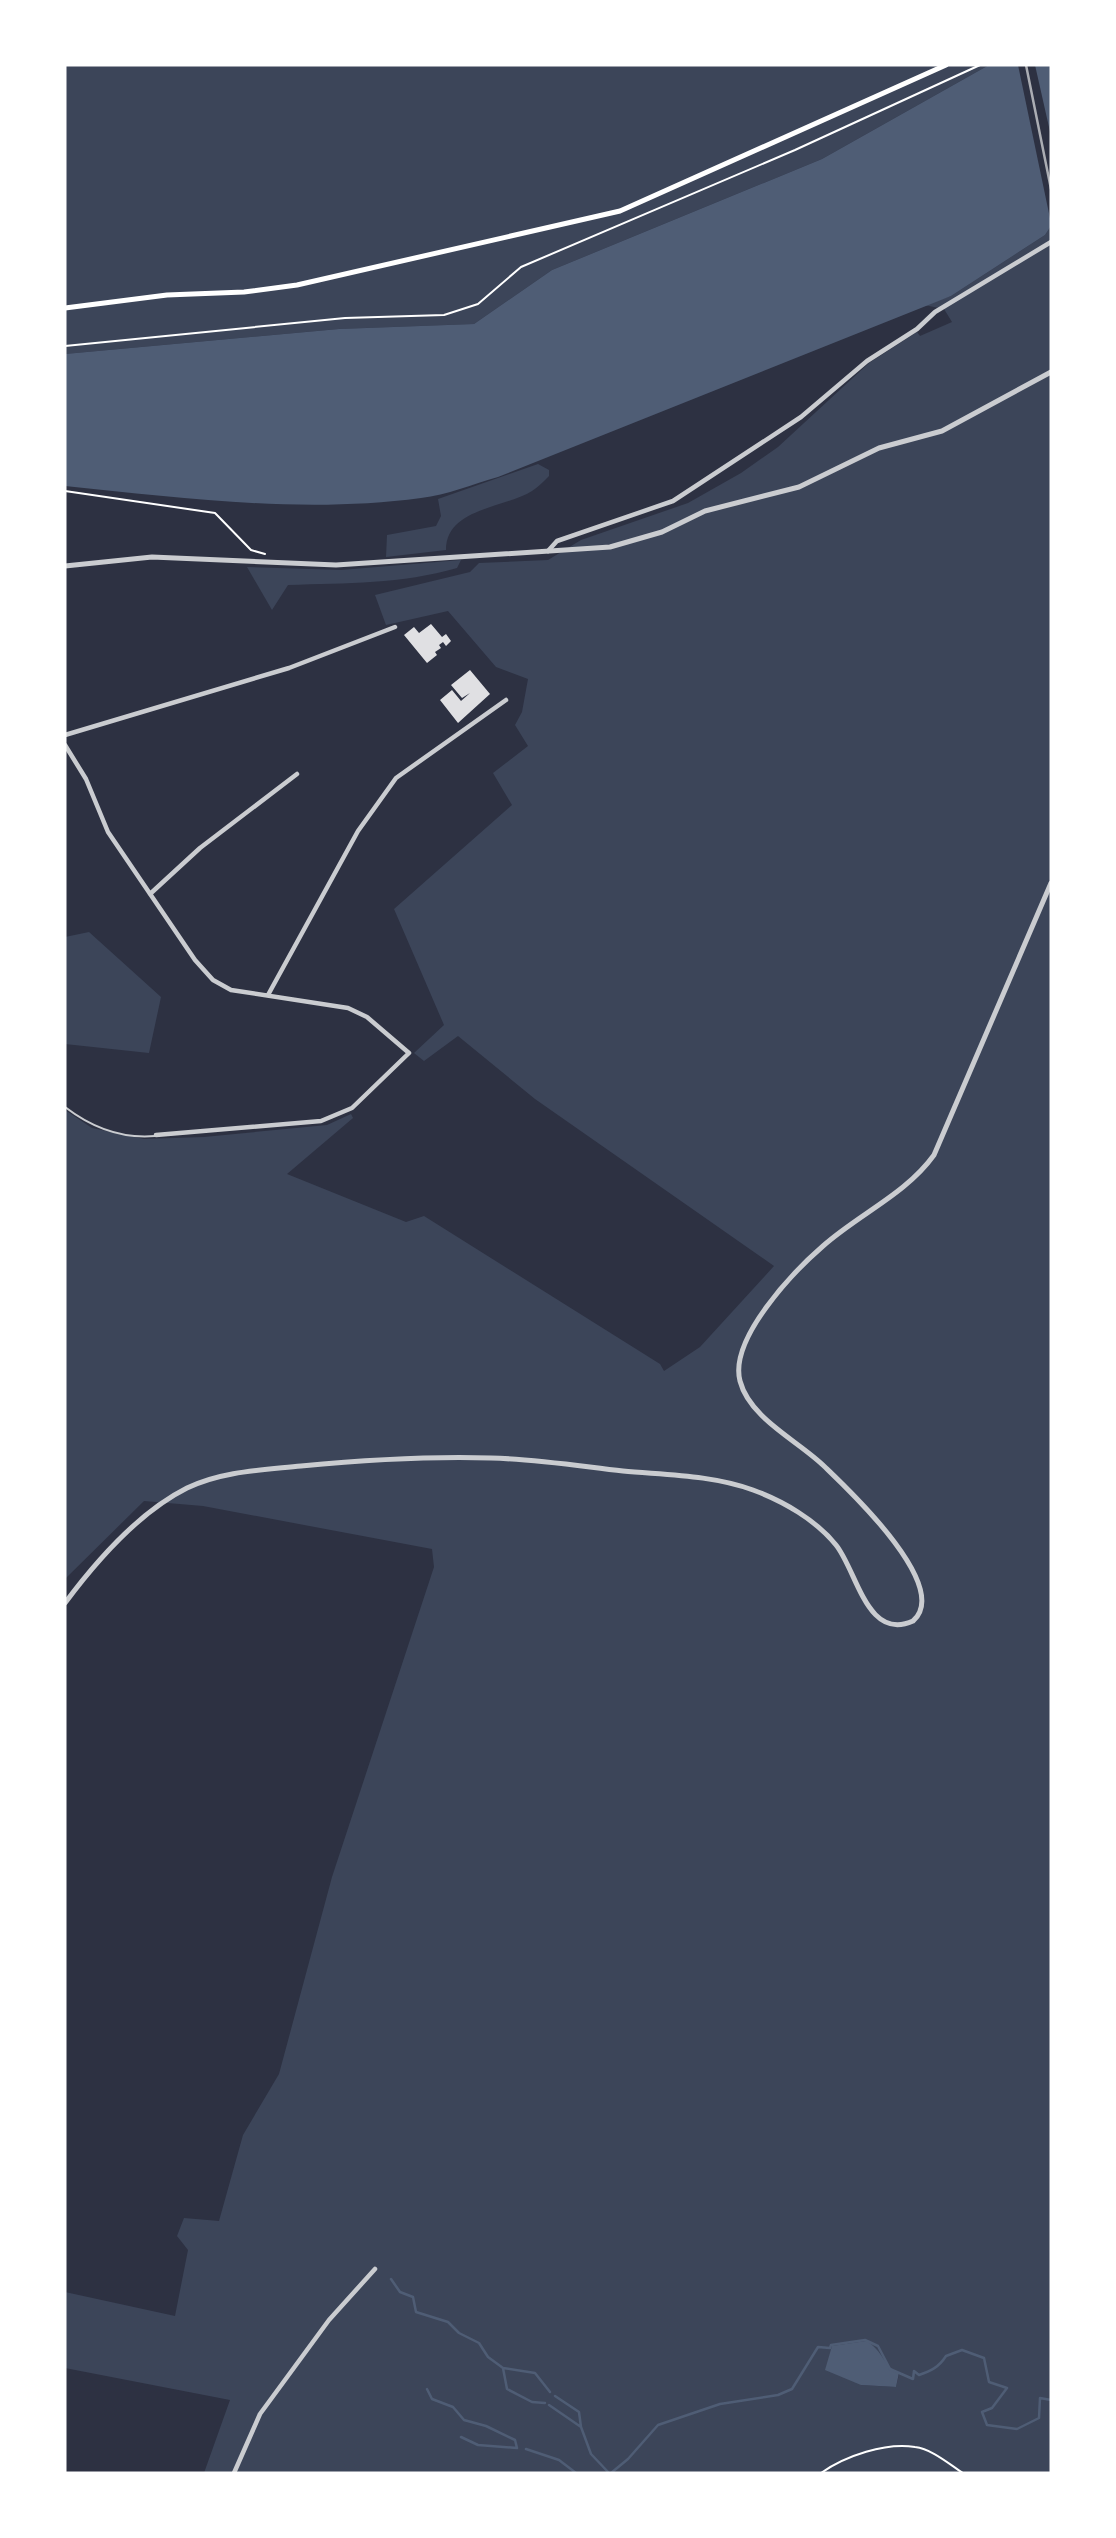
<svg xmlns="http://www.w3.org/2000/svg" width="1116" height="2538" font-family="'IBM Plex Sans',sans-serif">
	<rect width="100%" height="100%" fill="#2d3142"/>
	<path fill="#3c4559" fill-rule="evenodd" d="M65 65H989L822 159 552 270 474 324 339 329 65 354Z
		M1051 226V2473H204L230 2400 65 2368V2292L175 2316 188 2250 177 2236 184 2218 219 2221 243 2135 279 2074 332 1877 434 1567 432 1549 203 1506 144 1501 65 1579V1110L92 1128 144 1139 204 1137 327 1125 351 1114 353 1118 287 1174 406 1222 424 1216 660 1364 664 1371 700 1347 774 1266 535 1099 458 1036 424 1061 414 1053 444 1025 394 909 512 805 493 773 528 746 515 725 522 712 528 679 496 667 448 611 386 625 375 595 470 572 479 563 548 560 581 540 688 503 741 473 778 447 869 363 917 332 920 336 952 322 944 309 924 305 951 296 1045 235ZM889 2369 899 2374 896 2387 861 2385Z
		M538 464 549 470V476C544 481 538 487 532 491 505 508 446 508 446 550L386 557 387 535 436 526 441 516 438 499Z
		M461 560 457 568C402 584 346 583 288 585L272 610 247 567 341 570Z
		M89 932 161 997 149 1053 65 1044V937Z"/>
	<path fill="#4f5d75" d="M989 65H1051V226L1045 235 951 296 498 477C473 484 447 495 421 498 303 514 183 498 65 486V354L339 329 474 324 552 270 822 159Z
		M866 2341C883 2350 885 2369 899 2373L896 2387 861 2385 825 2370 832 2346Z"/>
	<path fill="#2d3142" d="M1018 65H1035L1051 136V223Z"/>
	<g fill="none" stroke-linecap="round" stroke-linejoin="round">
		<path stroke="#4f5d75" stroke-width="2.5" d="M391 2279 400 2292 413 2297 416 2312 448 2322 459 2333 479 2343 488 2357 503 2368 507 2389 532 2402 545 2403
			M503 2368 535 2373 550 2392
			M427 2389 432 2399 453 2407 464 2420 486 2426 515 2440 517 2448
			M555 2396 579 2412 581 2427
			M549 2405 581 2427 591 2454 609 2473
			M461 2437 478 2445 517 2448
			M526 2449 559 2460 576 2473
			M611 2473 628 2459 658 2425 720 2404 778 2395 792 2389 818 2347 830 2348 831 2345 865 2340 878 2346 890 2369 913 2379 914 2371 919 2375C931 2371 939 2367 946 2356L962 2350 984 2358 989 2382 1007 2388 992 2408 982 2412 987 2425 1017 2429 1039 2418 1040 2398 1051 2400"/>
	</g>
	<path fill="#e0e0e3" d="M431 624 442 637 446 634 451 641 446 646 443 642 439 645 441 648 435 652 437 655 427 663 404 635 414 627 419 633Z
		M470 670 490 694 458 723 440 700 452 690 461 701 470 693 462 698 451 685Z"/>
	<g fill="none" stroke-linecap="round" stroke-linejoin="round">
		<path stroke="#fff" stroke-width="2" d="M65 346 345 318 444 315 478 304 521 267 795 150 980 65
			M65 491 215 513 251 550 265 554
			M821 2473C845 2456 886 2442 915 2447 932 2449 949 2464 963 2473"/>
		<path stroke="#caccd0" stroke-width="2" d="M65 1107C91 1127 121 1139 155 1136"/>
		<path stroke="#caccd0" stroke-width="4.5" d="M548 551 557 541 673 501 801 417 867 361 917 329 935 312 1051 242
			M65 735 289 668 395 627
			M65 745 86 779 108 832 195 960 213 980 231 990 348 1008 367 1017 409 1053 352 1108 321 1121 156 1135
			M150 894 200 848 297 774
			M268 995 358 831 396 778 506 700
			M234 2473 260 2414 329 2320 375 2269"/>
		<path stroke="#caccd0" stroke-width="5" d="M65 566 152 557 336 565 610 547 662 532 705 511 799 487 879 448 942 431 1051 372
			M65 1603C97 1560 139 1512 187 1488 222 1471 263 1470 301 1466 364 1460 428 1456 491 1458 535 1459 579 1466 623 1471 666 1475 712 1475 753 1490 783 1501 816 1520 836 1545 857 1571 867 1642 913 1621 952 1587 850 1491 825 1467 799 1441 750 1419 740 1381 729 1339 793 1272 823 1246 859 1214 906 1194 934 1155L1051 883"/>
		<path stroke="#fff" stroke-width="5" d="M65 308 167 295 244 292 297 285 620 211 946 65"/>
		<path stroke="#abadb3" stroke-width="2.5" d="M1026 65 1051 189"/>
	</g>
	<rect width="1116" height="2538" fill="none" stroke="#ffffff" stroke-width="133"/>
</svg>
